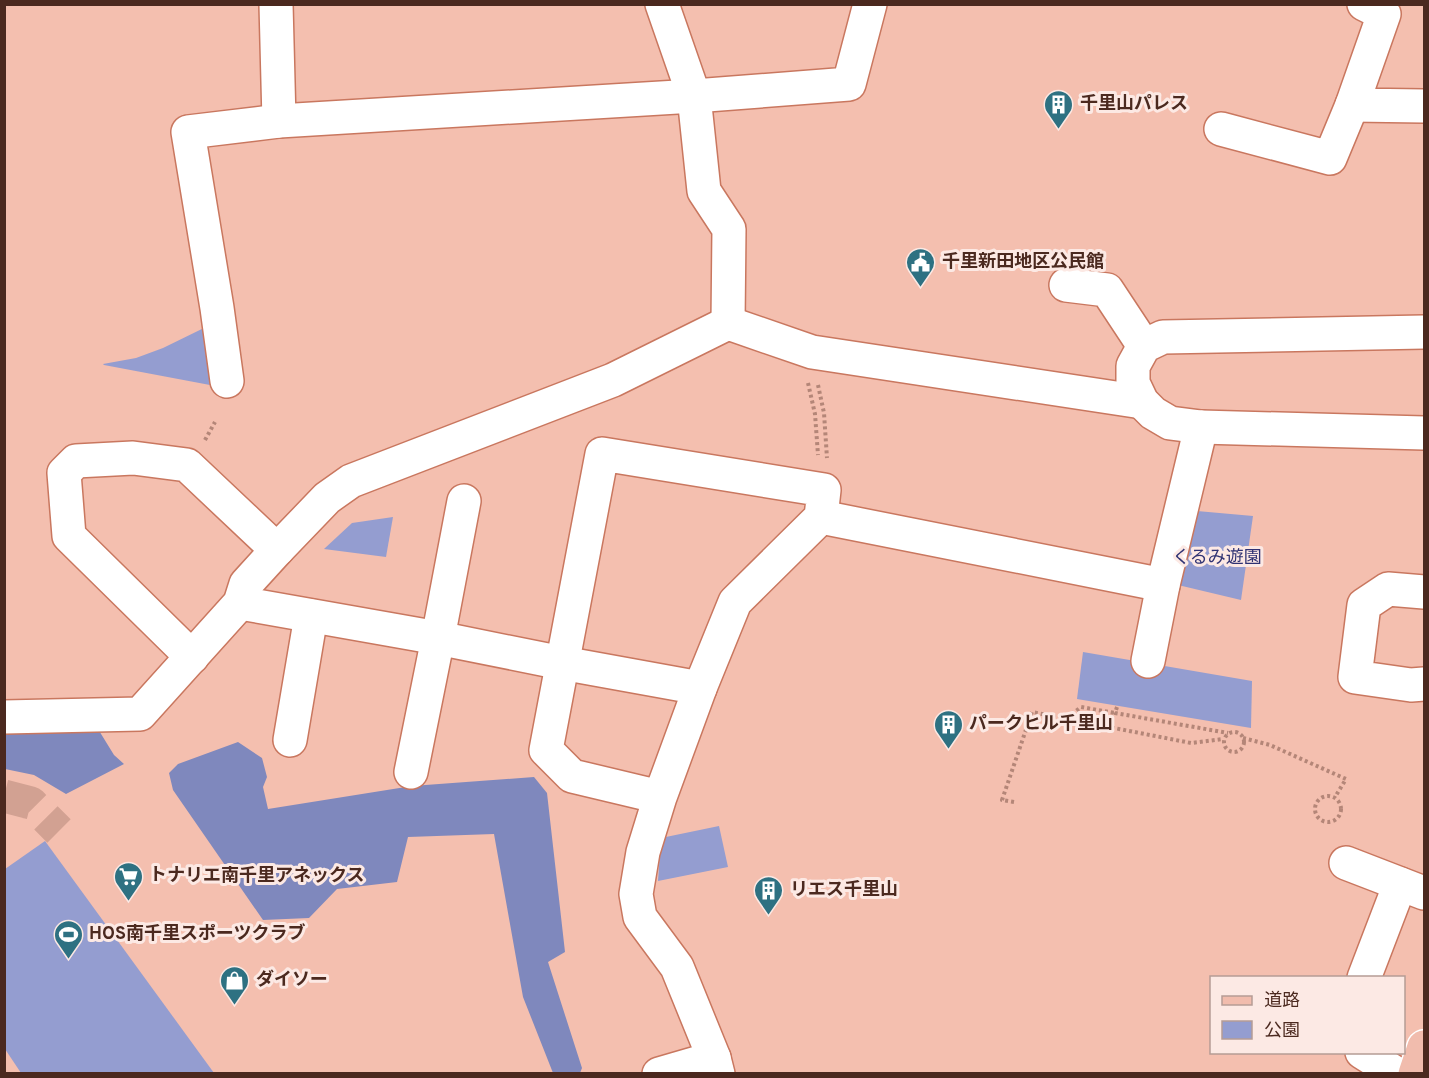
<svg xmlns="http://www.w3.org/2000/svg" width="1429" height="1078" font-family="Overpass,'Noto Sans JP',sans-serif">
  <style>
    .green { fill: #949dd0 }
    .forest { fill: #7f88bd }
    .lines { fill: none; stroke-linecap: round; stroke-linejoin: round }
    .minor-tunnel { stroke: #d2a192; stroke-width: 33; stroke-dasharray: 33 16; stroke-linecap: butt }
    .minor-casing { stroke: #c9775f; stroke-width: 36 }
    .major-casing { stroke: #fff; stroke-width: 36 }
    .path { stroke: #b48678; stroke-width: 4; stroke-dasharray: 3 3; stroke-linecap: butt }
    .minor { stroke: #fff; stroke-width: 33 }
    .major { stroke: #f1bcad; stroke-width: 33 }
    .labels { text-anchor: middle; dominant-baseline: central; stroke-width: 6; stroke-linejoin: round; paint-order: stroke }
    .poi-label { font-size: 18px; font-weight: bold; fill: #4b291f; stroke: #fce9e4; text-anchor: start }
    .park-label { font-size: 18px; fill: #2f3273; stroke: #fce9e4 }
  </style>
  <rect width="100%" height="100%" fill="#f4bfaf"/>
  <g class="green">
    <path d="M 208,326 L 213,371 L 210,385 L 104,365 L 103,364 L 136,358 L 163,348 Z"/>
    <path d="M 1197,511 L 1253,516 L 1241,600 L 1178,585 Z"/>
    <path d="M 393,517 L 386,557 L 324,549 L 352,523 Z"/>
    <path d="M 1083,652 L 1252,681 L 1251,728 L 1077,699 Z"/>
    <path d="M 719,826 L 728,867 L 658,881 L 661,838 Z"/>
    <path d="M 45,841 L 214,1073 L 21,1073 L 5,1049 L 5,869 Z"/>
  </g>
  <g class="forest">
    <path d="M 98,729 L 114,755 L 124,764 L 66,794 L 34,775 L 5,769 L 4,731 Z"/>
    <path d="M 238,742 L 262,758 L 267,777 L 263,787 L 268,809 L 412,786 L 534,777 L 547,793 L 565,952 L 548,962 L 582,1068 L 580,1073 L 553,1073 L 523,997 L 494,834 L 408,837 L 397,882 L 337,889 L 309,918 L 263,920 L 173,790 L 169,773 L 178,764 Z"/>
  </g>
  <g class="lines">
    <path class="minor-tunnel" d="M 4,796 L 31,803 L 59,831"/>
    <defs>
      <g id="minor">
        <path d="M 276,4 L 279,121"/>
        <path d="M 662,4 L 694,96 L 704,191 L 729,229 L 728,323"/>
        <path d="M 1364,4 L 1384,14 L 1352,105 L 1424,106"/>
        <path d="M 1221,129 L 1330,158 L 1352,105"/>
        <path d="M 1066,285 L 1107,290 L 1144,346"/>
        <path d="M 1424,332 L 1163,337 L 1144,346 L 1133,366 L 1133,383 L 1142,402 L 1153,413 L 1170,423 L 1201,427 L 1424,433"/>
        <path d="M 227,381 L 217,308 L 188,132 L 279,121 L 694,96 L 849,84 L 870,4"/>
        <path d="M 821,517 L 1163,585 L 1201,427"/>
        <path d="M 1424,592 L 1388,589 L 1364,605 L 1355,677 L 1411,685 L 1424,684"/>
        <path d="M 240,603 L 438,638 L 562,663 L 700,688"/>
        <path d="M 192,657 L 69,536 L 64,473 L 76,461 L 133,458 L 187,465 L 277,550"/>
        <path d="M 1148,661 L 1163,585"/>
        <path d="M 4,717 L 140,714 L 240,603 L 246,584 L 277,550 L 327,498 L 351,481 L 613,380 L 728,323 L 812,352 L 1142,402"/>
        <path d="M 290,740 L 311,616"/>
        <path d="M 411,772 L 438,638 L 464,501"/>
        <path d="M 660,797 L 572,776 L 546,750 L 602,454 L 824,490 L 821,517 L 735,602 L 700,688 L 660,797 L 643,852 L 636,894 L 640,917 L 677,967 L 714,1058 L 718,1074"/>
        <path d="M 1346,863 L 1424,893"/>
        <path d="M 1364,978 L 1400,884"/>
        <path d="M 1362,1052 L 1397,1074"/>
        <path d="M 659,1074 L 714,1058"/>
      </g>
      <path id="major" d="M 1415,1074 L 1424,1047"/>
    </defs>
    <use href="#minor" class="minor-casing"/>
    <use href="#major" class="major-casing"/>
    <g class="path">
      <path d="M 808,383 L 815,414 L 818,455"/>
      <path d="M 818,385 L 824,413 L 827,458"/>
      <path d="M 205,440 L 215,422"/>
      <path d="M 1117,707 L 1115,713 L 1228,733"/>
      <path d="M 1067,718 L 1081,707 L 1115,713"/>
      <circle cx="1234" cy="742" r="10"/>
      <path d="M 1243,738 L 1270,745 L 1346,779 L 1335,797"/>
      <circle cx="1328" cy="809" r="13"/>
      <path d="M 1014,802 L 1002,800 L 1032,712 L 1191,743 L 1223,739"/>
    </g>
    <use href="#minor" class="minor"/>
    <use href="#major" class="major"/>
  </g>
  <defs>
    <symbol id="building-pin" viewBox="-11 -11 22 30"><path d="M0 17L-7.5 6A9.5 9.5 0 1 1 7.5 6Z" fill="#2e7182" stroke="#fce9e4"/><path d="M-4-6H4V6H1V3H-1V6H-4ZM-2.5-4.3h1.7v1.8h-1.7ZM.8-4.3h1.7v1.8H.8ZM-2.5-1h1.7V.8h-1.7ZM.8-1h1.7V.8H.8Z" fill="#fff"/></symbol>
    <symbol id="civic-pin" viewBox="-11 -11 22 30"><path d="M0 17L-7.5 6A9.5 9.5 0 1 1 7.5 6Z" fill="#2e7182" stroke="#fce9e4"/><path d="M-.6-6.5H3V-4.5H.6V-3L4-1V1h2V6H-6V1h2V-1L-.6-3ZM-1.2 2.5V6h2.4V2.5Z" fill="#fff"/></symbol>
    <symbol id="supermarket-pin" viewBox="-11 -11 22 30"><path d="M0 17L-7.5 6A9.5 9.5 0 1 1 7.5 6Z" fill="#2e7182" stroke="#fce9e4"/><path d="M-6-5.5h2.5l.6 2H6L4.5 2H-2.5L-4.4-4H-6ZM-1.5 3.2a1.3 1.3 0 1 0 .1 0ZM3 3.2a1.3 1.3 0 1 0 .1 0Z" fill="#fff"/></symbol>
    <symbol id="stadium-pin" viewBox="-11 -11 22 30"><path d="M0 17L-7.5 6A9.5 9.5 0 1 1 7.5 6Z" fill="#2e7182" stroke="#fce9e4"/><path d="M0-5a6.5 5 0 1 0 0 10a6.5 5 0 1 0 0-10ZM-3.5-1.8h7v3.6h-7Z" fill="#fff"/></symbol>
    <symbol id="shop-pin" viewBox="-11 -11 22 30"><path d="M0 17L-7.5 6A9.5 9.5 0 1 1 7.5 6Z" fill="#2e7182" stroke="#fce9e4"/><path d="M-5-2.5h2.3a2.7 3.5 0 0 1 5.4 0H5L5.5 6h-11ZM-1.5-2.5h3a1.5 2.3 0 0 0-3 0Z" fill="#fff"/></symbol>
  </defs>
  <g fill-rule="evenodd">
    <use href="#building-pin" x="1042" y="88" width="33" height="45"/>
    <use href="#civic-pin" x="904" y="246" width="33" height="45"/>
    <use href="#building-pin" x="932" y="708" width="33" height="45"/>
    <use href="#supermarket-pin" x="112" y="860" width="33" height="45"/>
    <use href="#building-pin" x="752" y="874" width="33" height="45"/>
    <use href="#stadium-pin" x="52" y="918" width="33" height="45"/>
    <use href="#shop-pin" x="218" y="964" width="33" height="45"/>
  </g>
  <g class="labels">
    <g class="poi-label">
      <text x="1080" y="104">千里山パレス</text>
      <text x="942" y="262">千里新田地区公民館</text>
      <text x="969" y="724">パークヒル千里山</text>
      <text x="149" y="876">トナリエ南千里アネックス</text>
      <text x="790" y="890">リエス千里山</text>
      <text x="89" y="934">HOS南千里スポーツクラブ</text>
      <text x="256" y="980">ダイソー</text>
    </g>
    <g class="park-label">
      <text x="1217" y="558">くるみ遊園</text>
    </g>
  </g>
  <rect width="1429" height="1078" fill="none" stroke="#4b291f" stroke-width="12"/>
  <rect x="1210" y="976" width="195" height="78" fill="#fce9e4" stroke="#b59c95" stroke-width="1.5"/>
  <rect x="1222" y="996" width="30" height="9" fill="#f1bcad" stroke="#b59c95" stroke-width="1.5"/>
  <text x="1264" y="1006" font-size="18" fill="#4b291f">道路</text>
  <rect x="1222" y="1021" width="30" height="18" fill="#949dd0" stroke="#b59c95" stroke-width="1.5"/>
  <text x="1264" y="1036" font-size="18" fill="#4b291f">公園</text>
</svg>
